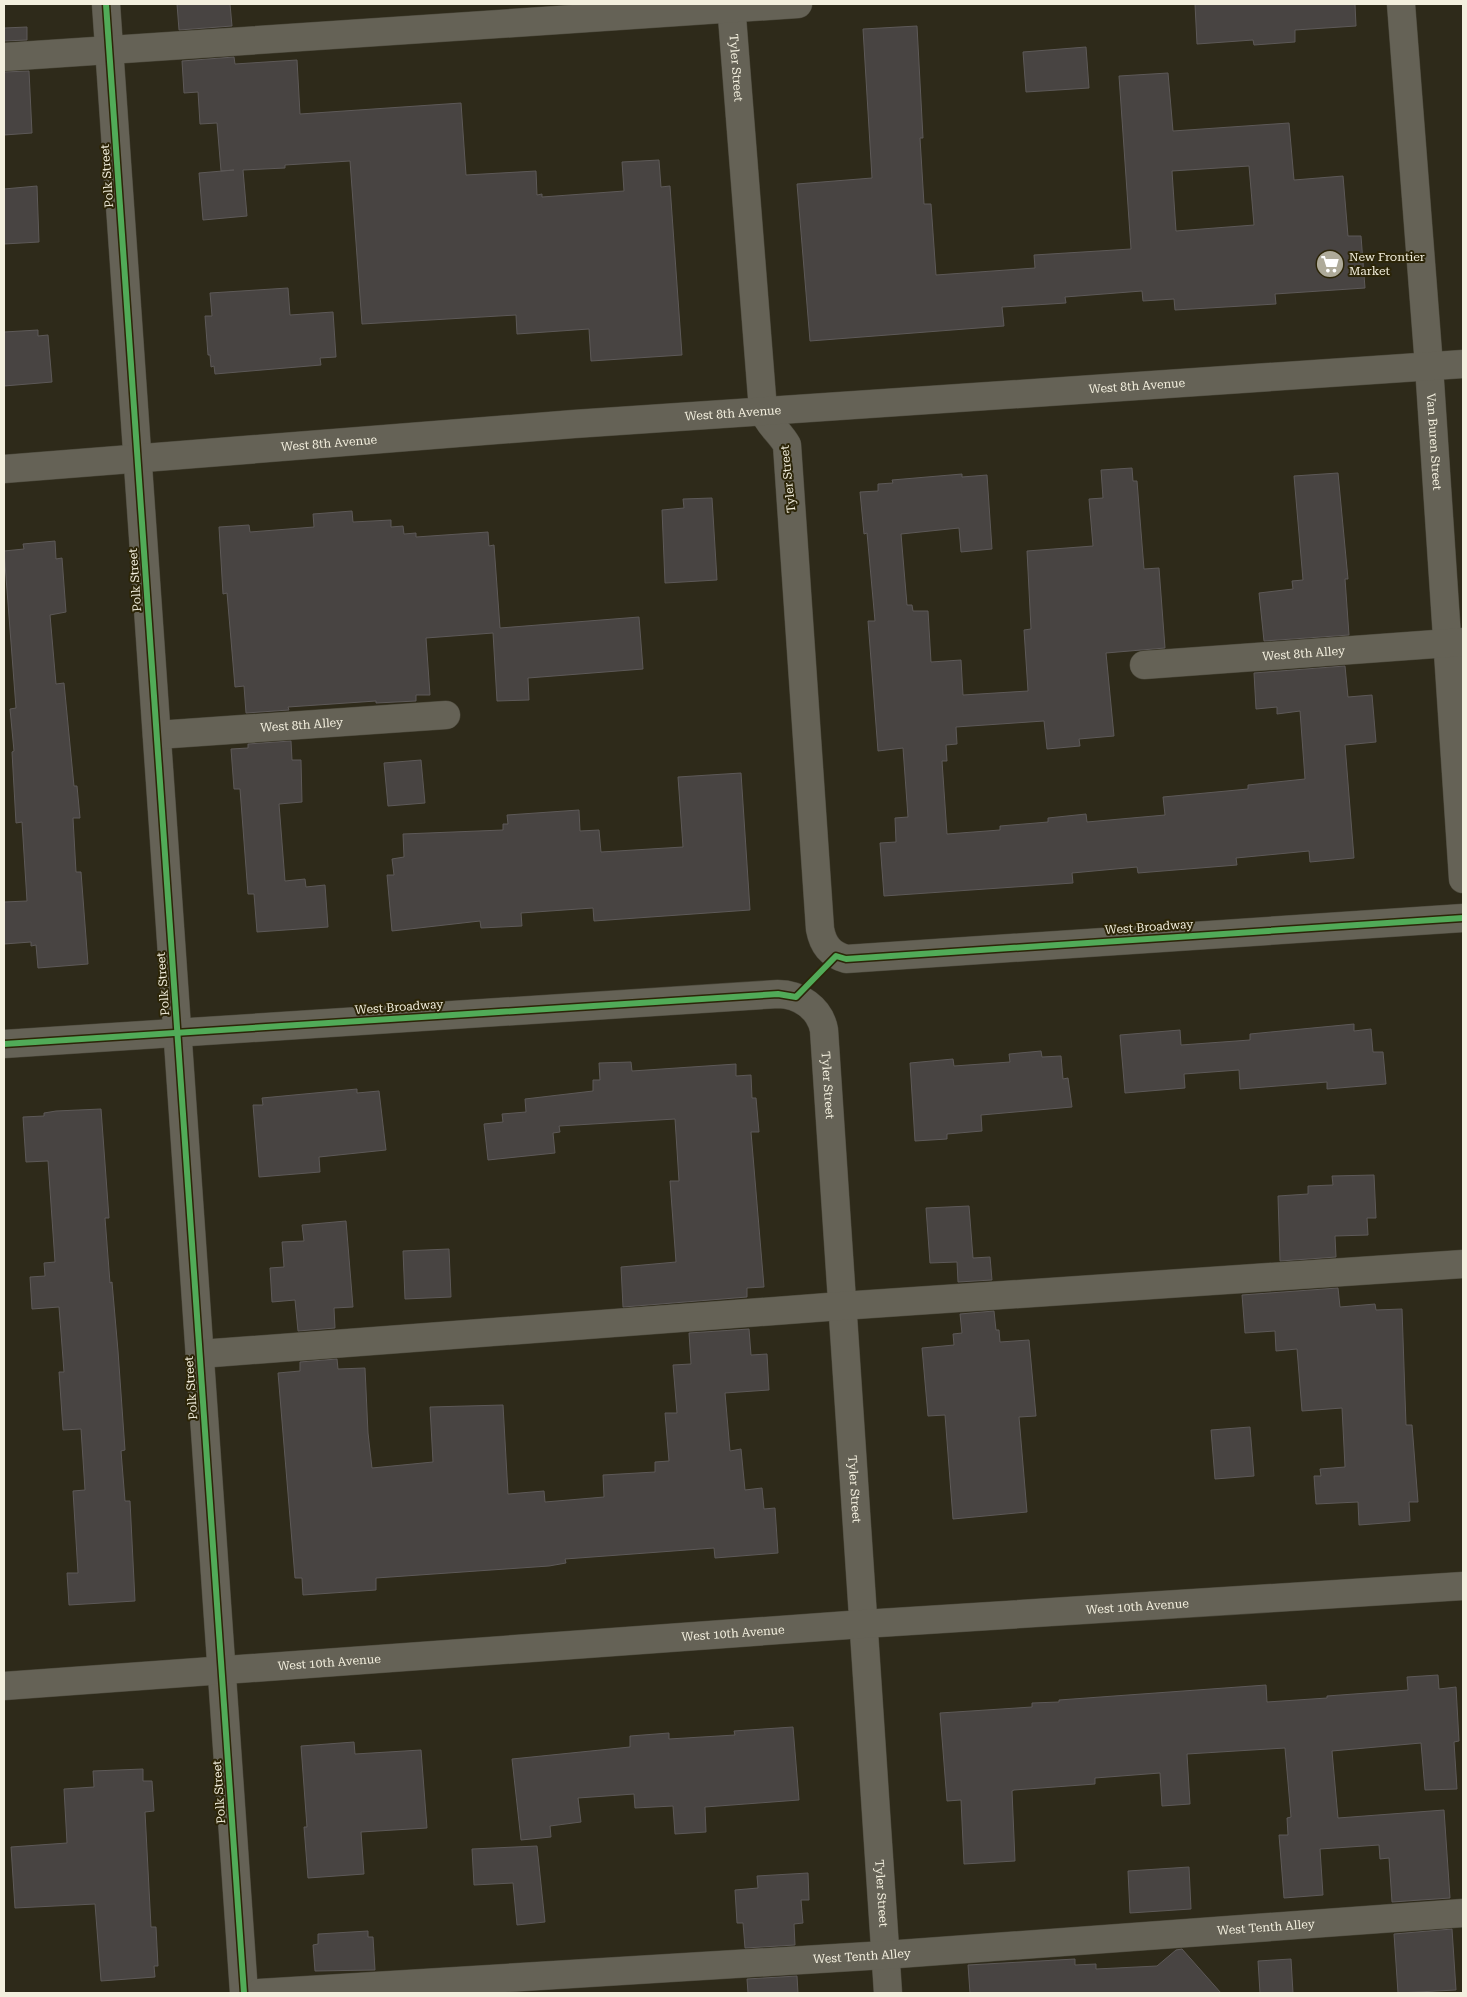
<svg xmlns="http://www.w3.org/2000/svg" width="1467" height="1997" font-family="'Roboto Serif',serif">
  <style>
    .building { fill: #484442; stroke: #5d5958; fill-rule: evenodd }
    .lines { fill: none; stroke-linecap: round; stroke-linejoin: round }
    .minor-casing { stroke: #4a473a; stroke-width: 29 }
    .minor { stroke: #656256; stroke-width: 28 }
    .cycleway-casing { stroke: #2c2508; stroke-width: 9 }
    .cycleway { stroke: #51ab58; stroke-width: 6 }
    .labels { text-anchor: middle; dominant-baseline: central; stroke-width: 4; stroke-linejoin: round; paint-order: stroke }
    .street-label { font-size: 12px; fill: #f3efde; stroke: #2c2508 }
    .poi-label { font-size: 12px; fill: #f3efde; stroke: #2c2508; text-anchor: start }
  </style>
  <rect width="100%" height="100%" fill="#2e2a1a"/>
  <g class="building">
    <path d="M 177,4 L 230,4 L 232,26 L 179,30 Z"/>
    <path d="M 1195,4 L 1355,4 L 1356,26 L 1295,30 L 1295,42 L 1254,45 L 1253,40 L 1197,44 Z"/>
    <path d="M 917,26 L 923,138 L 920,138 L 924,204 L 931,204 L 936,275 L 1035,268 L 1034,255 L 1131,249 L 1119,76 L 1168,73 L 1173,131 L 1289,123 L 1294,180 L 1343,176 L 1348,236 L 1361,236 L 1365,288 L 1275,294 L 1276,304 L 1175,310 L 1174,299 L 1143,301 L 1142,291 L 1065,297 L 1066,303 L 1002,307 L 1004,326 L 810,341 L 797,184 L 872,178 L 863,29 ZM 1249,166 L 1254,225 L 1176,231 L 1172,171 Z"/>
    <path d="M 27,27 L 27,40 L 4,41 L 4,28 Z"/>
    <path d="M 1086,47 L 1089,88 L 1026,92 L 1023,52 Z"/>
    <path d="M 234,57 L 235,64 L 297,60 L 300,114 L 461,103 L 466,175 L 536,171 L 537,195 L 542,194 L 542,197 L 624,191 L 622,162 L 659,160 L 661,187 L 670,186 L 682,355 L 591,361 L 589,329 L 517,334 L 516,315 L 362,324 L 350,161 L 285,165 L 285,168 L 243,170 L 247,216 L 203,220 L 199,173 L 234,170 L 221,171 L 217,123 L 200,124 L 198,92 L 184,93 L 182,61 Z"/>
    <path d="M 29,71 L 32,133 L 4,135 L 4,72 Z"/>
    <path d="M 37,186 L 39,242 L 4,244 L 4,189 Z"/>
    <path d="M 288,288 L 290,315 L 333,312 L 336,357 L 320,358 L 321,365 L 215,374 L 214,366 L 211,367 L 210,355 L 208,355 L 205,316 L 212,316 L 210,293 Z"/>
    <path d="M 38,330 L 38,336 L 48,335 L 52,382 L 4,386 L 4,332 Z"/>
    <path d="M 1132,468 L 1133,481 L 1137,481 L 1144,569 L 1159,568 L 1165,648 L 1106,653 L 1114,736 L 1079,739 L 1080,746 L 1047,749 L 1044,721 L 956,727 L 957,744 L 946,745 L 947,761 L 942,761 L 947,834 L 1000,830 L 1000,826 L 1048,822 L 1048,818 L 1086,814 L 1087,822 L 1165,815 L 1163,797 L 1248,789 L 1248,785 L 1305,779 L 1300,711 L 1277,714 L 1277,707 L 1256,709 L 1254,673 L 1345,666 L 1348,697 L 1372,695 L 1376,742 L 1345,745 L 1354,858 L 1310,862 L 1309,851 L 1236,858 L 1237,865 L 1138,873 L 1137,867 L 1072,873 L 1073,883 L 884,896 L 880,843 L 896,842 L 895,818 L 908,817 L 903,748 L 878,751 L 868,621 L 875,621 L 867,533 L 864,534 L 860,492 L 878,491 L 878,484 L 893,483 L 892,480 L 962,474 L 962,477 L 987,475 L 992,549 L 961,552 L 959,528 L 901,534 L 907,605 L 912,605 L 913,611 L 928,611 L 931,662 L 961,660 L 963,695 L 1028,691 L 1024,630 L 1031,629 L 1027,551 L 1093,546 L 1089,499 L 1103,498 L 1101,470 Z"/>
    <path d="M 1338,473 L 1348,579 L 1345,579 L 1349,635 L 1264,641 L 1259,593 L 1293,589 L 1292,581 L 1303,580 L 1294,476 Z"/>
    <path d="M 712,498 L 717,580 L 665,583 L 662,510 L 684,508 L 683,499 Z"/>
    <path d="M 352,511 L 353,522 L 391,520 L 391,527 L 403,526 L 404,534 L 416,533 L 416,537 L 488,532 L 489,546 L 494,545 L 500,628 L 639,617 L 643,669 L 528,678 L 529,700 L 497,701 L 493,633 L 426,638 L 430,695 L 416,695 L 416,701 L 376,703 L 376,701 L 288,707 L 289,710 L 246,713 L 244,686 L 235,687 L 227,593 L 223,594 L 219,527 L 249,525 L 250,532 L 314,527 L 313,514 Z"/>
    <path d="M 55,541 L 56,559 L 62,558 L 66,612 L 50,615 L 56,684 L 64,683 L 74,786 L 77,786 L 80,818 L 73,818 L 76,872 L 81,872 L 88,964 L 38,968 L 36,945 L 31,946 L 31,942 L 4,944 L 4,902 L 27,901 L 22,822 L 16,823 L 12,752 L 14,751 L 10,709 L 16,708 L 4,551 L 24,549 L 23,544 Z"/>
    <path d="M 291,741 L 292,760 L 301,760 L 302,802 L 279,804 L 285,881 L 305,879 L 306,887 L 325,885 L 328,927 L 257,932 L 254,894 L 248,894 L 240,789 L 234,789 L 231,749 L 248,748 L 248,744 Z"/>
    <path d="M 421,760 L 425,803 L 388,806 L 384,763 Z"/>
    <path d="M 741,773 L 750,910 L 594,921 L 593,908 L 521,913 L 522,926 L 481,928 L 480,921 L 392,931 L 387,875 L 394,875 L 392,859 L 404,857 L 403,834 L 503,830 L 503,824 L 508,824 L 507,815 L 579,810 L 580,831 L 599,830 L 601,852 L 683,847 L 678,777 Z"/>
    <path d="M 1354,1024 L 1354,1031 L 1371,1029 L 1373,1052 L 1383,1052 L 1386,1084 L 1327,1089 L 1327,1082 L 1240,1089 L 1239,1070 L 1184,1074 L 1185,1088 L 1125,1093 L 1120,1035 L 1180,1030 L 1181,1045 L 1250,1040 L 1250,1034 Z"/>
    <path d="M 1041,1051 L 1042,1057 L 1061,1056 L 1063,1079 L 1068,1078 L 1072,1107 L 981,1115 L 982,1131 L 947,1134 L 947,1139 L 915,1141 L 910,1063 L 953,1059 L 954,1066 L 1010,1062 L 1009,1054 Z"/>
    <path d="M 631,1062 L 632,1071 L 736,1064 L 736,1076 L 751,1075 L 752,1098 L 756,1098 L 759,1132 L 751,1132 L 764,1287 L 747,1288 L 747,1297 L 623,1307 L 621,1267 L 676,1262 L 670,1181 L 679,1181 L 675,1119 L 559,1126 L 560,1132 L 553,1133 L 555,1153 L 488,1160 L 484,1124 L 503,1122 L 502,1114 L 526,1112 L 525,1099 L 593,1091 L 593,1080 L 600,1080 L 599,1063 Z"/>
    <path d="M 357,1089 L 357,1093 L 379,1091 L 386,1150 L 319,1157 L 320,1172 L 259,1177 L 253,1105 L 263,1105 L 262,1098 Z"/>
    <path d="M 101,1109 L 109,1218 L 105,1218 L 110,1283 L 112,1282 L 118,1351 L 125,1450 L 121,1451 L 125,1501 L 130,1501 L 135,1601 L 69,1605 L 67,1573 L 78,1573 L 73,1491 L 85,1490 L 81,1429 L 63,1430 L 59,1372 L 64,1372 L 59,1307 L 32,1309 L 30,1277 L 45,1276 L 44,1263 L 55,1262 L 48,1161 L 26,1162 L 23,1117 L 44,1116 L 44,1113 L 56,1111 Z"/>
    <path d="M 1374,1175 L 1376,1218 L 1367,1218 L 1368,1235 L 1335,1236 L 1336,1257 L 1280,1261 L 1278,1196 L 1308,1194 L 1308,1186 L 1333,1185 L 1332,1176 Z"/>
    <path d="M 969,1206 L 973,1258 L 990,1257 L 992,1280 L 958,1282 L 957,1262 L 930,1263 L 926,1208 Z"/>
    <path d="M 346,1221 L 353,1307 L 334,1308 L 335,1328 L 298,1331 L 295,1300 L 272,1302 L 270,1268 L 284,1267 L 282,1242 L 304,1241 L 302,1225 Z"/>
    <path d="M 449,1249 L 451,1297 L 405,1299 L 403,1251 Z"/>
    <path d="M 1338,1288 L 1340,1307 L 1375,1304 L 1376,1310 L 1402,1309 L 1406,1425 L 1412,1425 L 1418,1502 L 1409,1502 L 1410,1521 L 1359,1525 L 1358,1502 L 1316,1504 L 1314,1476 L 1321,1476 L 1320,1469 L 1345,1467 L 1342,1408 L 1302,1411 L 1297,1349 L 1276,1351 L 1275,1331 L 1245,1333 L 1242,1295 Z"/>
    <path d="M 994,1311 L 996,1330 L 999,1330 L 1000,1342 L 1029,1340 L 1036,1416 L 1019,1417 L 1027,1512 L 953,1519 L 945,1415 L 928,1416 L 922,1348 L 954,1345 L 953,1334 L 962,1333 L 960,1314 Z"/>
    <path d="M 749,1329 L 751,1355 L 767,1354 L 769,1390 L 725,1393 L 730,1451 L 741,1449 L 745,1490 L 762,1488 L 764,1509 L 775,1508 L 778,1553 L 715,1558 L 714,1548 L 565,1559 L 566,1563 L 549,1566 L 376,1578 L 376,1590 L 303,1595 L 302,1578 L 295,1578 L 278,1373 L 300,1371 L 300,1362 L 337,1359 L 338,1369 L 365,1368 L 368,1433 L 372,1468 L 433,1462 L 430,1407 L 503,1405 L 508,1494 L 544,1491 L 545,1502 L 604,1497 L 603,1475 L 655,1472 L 655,1462 L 669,1461 L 665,1413 L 677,1413 L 673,1365 L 691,1364 L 689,1333 Z"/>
    <path d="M 1250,1427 L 1254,1476 L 1215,1479 L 1211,1430 Z"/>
    <path d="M 1438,1675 L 1439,1689 L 1456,1687 L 1459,1741 L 1454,1742 L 1457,1789 L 1425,1790 L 1421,1743 L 1332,1751 L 1338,1818 L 1444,1810 L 1450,1898 L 1392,1902 L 1389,1858 L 1380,1859 L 1379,1845 L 1320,1849 L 1323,1895 L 1284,1898 L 1279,1835 L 1288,1835 L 1287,1818 L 1291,1817 L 1285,1748 L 1187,1754 L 1190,1804 L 1162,1806 L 1160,1773 L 1095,1778 L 1095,1784 L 1014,1790 L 1012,1791 L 1015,1861 L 964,1864 L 961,1800 L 947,1801 L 940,1713 L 1032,1707 L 1032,1703 L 1059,1702 L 1059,1700 L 1266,1685 L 1267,1702 L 1327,1698 L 1327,1696 L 1408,1690 L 1407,1677 Z"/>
    <path d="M 793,1727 L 799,1800 L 705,1807 L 706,1832 L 675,1834 L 673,1806 L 635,1808 L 634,1794 L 578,1798 L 581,1822 L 550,1826 L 551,1837 L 521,1840 L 512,1759 L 630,1747 L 630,1736 L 669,1733 L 669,1739 L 735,1735 L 734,1731 Z"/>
    <path d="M 354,1742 L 355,1754 L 421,1750 L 427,1828 L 361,1832 L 364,1874 L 308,1878 L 304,1827 L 307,1827 L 301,1746 Z"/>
    <path d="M 143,1769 L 143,1781 L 152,1781 L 154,1811 L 145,1812 L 151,1927 L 156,1927 L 158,1966 L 154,1966 L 155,1977 L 101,1981 L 95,1904 L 15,1908 L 11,1847 L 67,1843 L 64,1789 L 94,1787 L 93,1771 Z"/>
    <path d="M 537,1846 L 545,1922 L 517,1925 L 513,1883 L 474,1885 L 472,1849 Z"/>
    <path d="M 1189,1867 L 1191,1909 L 1130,1913 L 1128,1871 Z"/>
    <path d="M 808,1873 L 809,1900 L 801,1900 L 803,1923 L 794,1924 L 795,1945 L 745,1948 L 743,1923 L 737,1923 L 735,1890 L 758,1888 L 757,1876 Z"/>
    <path d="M 1452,1929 L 1456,1990 L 1398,1993 L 1394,1934 Z"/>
    <path d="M 368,1931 L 368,1937 L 373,1937 L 375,1970 L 315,1971 L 313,1945 L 318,1944 L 318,1934 Z"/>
    <path d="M 1182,1949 L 1221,1993 L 970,1993 L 968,1965 L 1075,1959 L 1075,1965 L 1096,1964 L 1096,1969 L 1157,1966 L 1176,1950 Z"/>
    <path d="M 1291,1959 L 1293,1993 L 1260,1993 L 1258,1961 Z"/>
    <path d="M 797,1976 L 798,1993 L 748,1993 L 747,1979 Z"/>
  </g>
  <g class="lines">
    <defs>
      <g id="minor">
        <path d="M 106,4 L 244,1993"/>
        <path id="s1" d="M 731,4 L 763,410 C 768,425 780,432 787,445 L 820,929 C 823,945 830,954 846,959 L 1463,918"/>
        <path id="s2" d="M 1401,4 L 1429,366 L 1463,879"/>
        <path d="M 4,57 L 798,4"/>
        <path id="s3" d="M 4,469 L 574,424 L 1463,364"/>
        <path id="s4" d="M 1144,665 L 1463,642"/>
        <path id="s5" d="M 157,735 L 446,715"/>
        <path id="s6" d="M 4,1044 L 778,994 C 799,994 820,1008 824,1030 L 888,1993"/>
        <path d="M 200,1354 L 841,1306 L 1463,1264"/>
        <path id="s7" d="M 4,1686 L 863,1624 L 1463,1586"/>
        <path id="s8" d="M 259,1993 L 885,1955 L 1463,1913"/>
      </g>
    </defs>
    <use href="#minor" class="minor-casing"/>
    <use href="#minor" class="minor"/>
    <defs>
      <g id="cycleway">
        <path d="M 106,4 L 244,1993"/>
        <path d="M 4,1044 L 778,994 L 796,997 L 836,956 L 846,959 L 1463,918"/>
      </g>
    </defs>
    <use href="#cycleway" class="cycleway-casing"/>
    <use href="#cycleway" class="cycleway"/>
  </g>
  <defs>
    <symbol id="supermarket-disc" viewBox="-11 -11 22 22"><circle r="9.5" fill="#aeaa99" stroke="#2c2508"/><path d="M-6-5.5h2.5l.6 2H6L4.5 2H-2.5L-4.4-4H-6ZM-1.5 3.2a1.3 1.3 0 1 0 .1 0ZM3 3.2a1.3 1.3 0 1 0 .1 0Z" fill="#fff"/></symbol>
  </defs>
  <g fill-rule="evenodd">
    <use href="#supermarket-disc" x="1314" y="248" width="32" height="32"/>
  </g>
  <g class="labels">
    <g class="street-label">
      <text stroke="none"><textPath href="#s1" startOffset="64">Tyler Street</textPath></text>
      <text transform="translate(107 176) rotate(-94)">Polk Street</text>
      <text stroke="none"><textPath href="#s3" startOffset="1136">West 8th Avenue</textPath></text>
      <text stroke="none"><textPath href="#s3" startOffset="731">West 8th Avenue</textPath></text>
      <text stroke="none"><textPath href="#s2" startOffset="439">Van Buren Street</textPath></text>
      <text stroke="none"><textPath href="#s3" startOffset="326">West 8th Avenue</textPath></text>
      <text transform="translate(788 479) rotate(-96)">Tyler Street</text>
      <text transform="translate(135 580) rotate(-94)">Polk Street</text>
      <text stroke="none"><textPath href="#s4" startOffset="160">West 8th Alley</textPath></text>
      <text stroke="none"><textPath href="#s5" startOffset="145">West 8th Alley</textPath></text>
      <text transform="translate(1149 927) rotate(-4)">West Broadway</text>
      <text transform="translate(163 984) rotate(-94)">Polk Street</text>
      <text transform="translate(399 1007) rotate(-4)">West Broadway</text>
      <text stroke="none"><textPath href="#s6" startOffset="894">Tyler Street</textPath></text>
      <text transform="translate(191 1388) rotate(-94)">Polk Street</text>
      <text stroke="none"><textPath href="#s6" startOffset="1299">Tyler Street</textPath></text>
      <text stroke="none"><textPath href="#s7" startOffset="1136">West 10th Avenue</textPath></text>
      <text stroke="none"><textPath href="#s7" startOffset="731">West 10th Avenue</textPath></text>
      <text stroke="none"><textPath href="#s7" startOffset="326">West 10th Avenue</textPath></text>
      <text transform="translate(219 1792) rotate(-94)">Polk Street</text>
      <text stroke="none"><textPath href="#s6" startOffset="1704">Tyler Street</textPath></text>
      <text stroke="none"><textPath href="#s8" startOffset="1009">West Tenth Alley</textPath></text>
      <text stroke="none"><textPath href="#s8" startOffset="604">West Tenth Alley</textPath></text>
    </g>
    <g class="poi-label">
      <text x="1349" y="257">New Frontier<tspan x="1349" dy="14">Market</tspan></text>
    </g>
  </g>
  <rect width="1467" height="1997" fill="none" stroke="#f3efde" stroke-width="10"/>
</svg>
